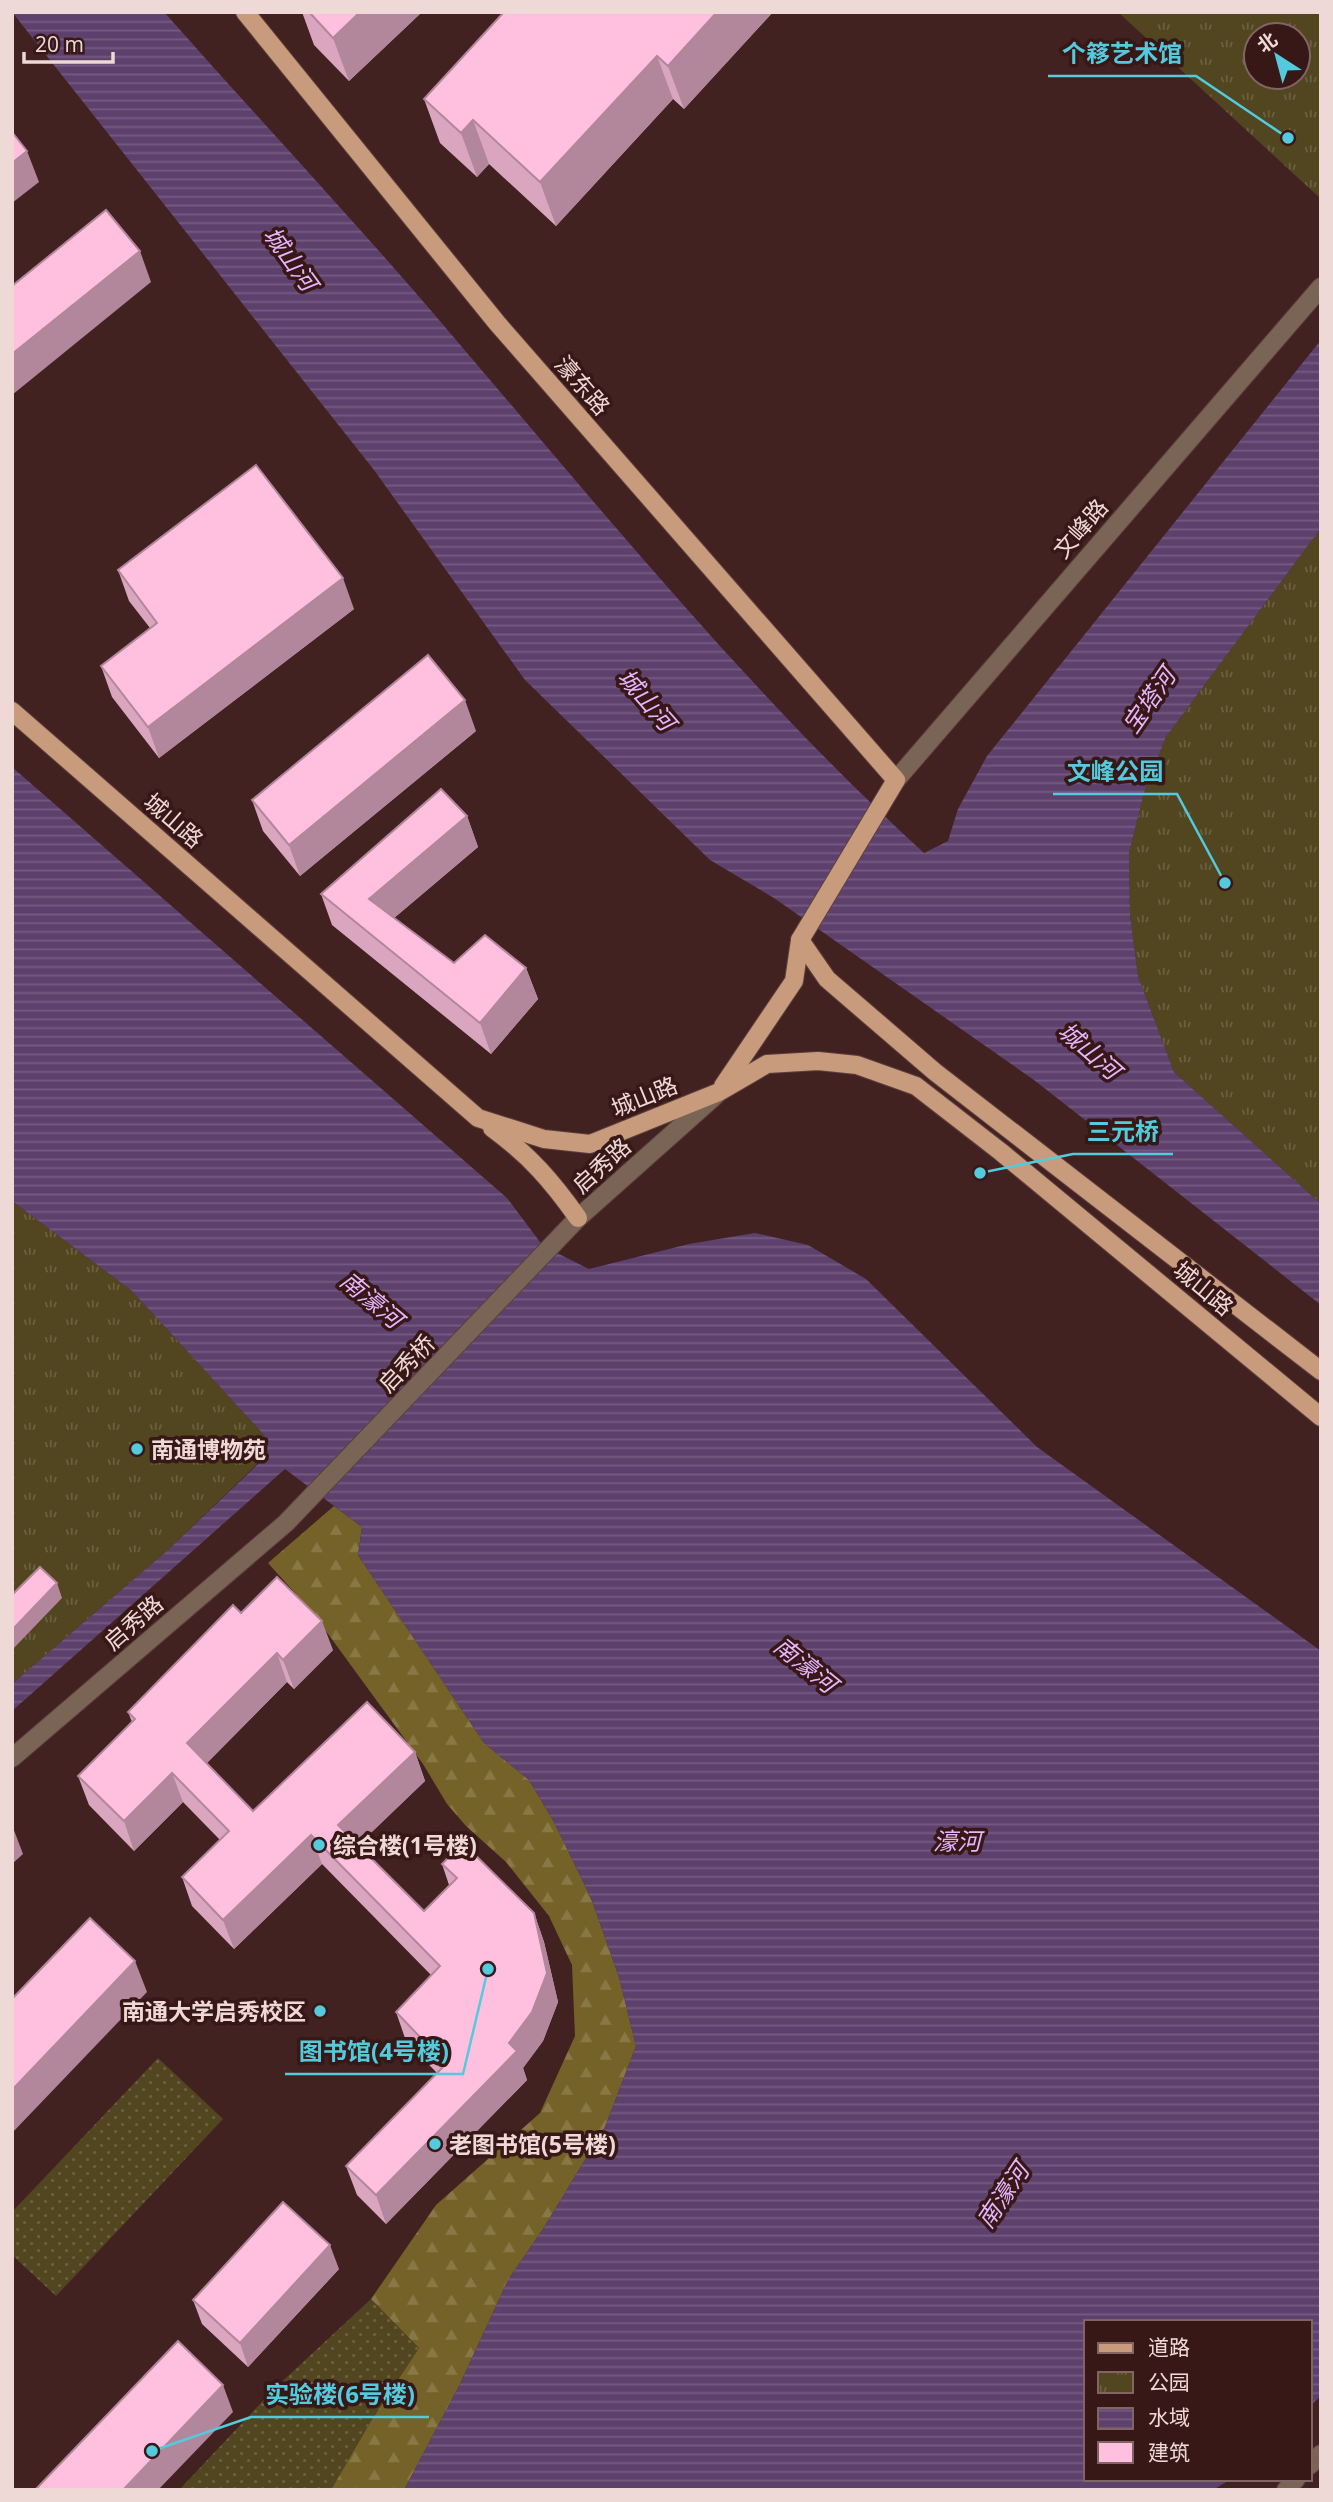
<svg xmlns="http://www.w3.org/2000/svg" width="1333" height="2502" font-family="'Open Sans','Noto Sans SC',sans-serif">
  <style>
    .grass { fill: url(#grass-dots) }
    .forest { fill: url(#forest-firs) }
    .park { fill: url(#park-tufts); fill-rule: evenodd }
    .water { fill: url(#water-rules) }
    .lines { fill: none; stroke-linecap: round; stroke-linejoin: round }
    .minor-casing { stroke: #5e3f3e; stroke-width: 20 }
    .major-casing { stroke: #5e3f3e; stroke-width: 20 }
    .minor { stroke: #7a6455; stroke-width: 18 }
    .major { stroke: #c79b7b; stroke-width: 18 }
    .wall { fill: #daa5bf }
    .shaded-wall { fill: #b2869b }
    .building { fill: #fec0de; stroke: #b2869b; stroke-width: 2 }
    .poi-dot { fill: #54cadd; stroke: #371817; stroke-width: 2.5 }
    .labels { text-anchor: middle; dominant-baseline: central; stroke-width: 7; stroke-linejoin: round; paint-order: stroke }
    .street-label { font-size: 23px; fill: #efd9d7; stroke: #371817 }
    .poi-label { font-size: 23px; font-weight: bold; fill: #efd9d7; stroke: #371817; text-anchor: start }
    .water-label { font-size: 24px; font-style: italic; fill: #e5b5fd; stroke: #371817 }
    .leader { fill: none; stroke: #54cadd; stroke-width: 2.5 }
    .callout-dot { fill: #54cadd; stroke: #371817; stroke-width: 2.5 }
    .callout-label { font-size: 24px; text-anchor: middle; font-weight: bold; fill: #54cadd; stroke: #371817; stroke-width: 7; stroke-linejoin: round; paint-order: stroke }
  </style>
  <defs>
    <pattern id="grass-dots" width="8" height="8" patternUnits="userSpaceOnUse" patternTransform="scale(1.75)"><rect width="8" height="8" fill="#524621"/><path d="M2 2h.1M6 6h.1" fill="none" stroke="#6b6040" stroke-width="1.8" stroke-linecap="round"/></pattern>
    <pattern id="forest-firs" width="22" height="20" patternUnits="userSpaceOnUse" patternTransform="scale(1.75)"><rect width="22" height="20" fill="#746228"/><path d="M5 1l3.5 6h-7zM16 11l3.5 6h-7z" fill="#887846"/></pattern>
    <pattern id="park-tufts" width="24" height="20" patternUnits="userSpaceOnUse" patternTransform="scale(1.75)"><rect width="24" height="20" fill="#524621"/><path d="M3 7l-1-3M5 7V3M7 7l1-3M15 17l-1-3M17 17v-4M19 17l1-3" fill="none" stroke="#6b6040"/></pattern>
    <pattern id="water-rules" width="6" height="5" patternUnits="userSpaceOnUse" patternTransform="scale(1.75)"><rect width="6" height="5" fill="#5e406d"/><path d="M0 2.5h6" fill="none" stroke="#755b81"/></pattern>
  </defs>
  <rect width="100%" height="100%" fill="#422221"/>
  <g class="grass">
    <path d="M 158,2058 L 223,2119 L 56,2296 L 12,2255 L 12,2212 Z"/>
    <path d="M 371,2299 L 419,2348 L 371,2421 L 331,2490 L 179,2490 L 274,2389 Z"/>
  </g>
  <path class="forest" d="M 334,1506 L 362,1527 L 358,1555 L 484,1743 L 529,1780 L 554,1822 L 591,1898 L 619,1977 L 636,2046 L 605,2127 L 543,2229 L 508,2280 L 460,2384 L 404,2490 L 331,2490 L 371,2421 L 419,2348 L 371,2299 L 436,2205 L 540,2113 L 575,2036 L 572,1965 L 549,1916 L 506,1862 L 466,1826 L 447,1804 L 423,1764 L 312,1612 L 268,1563 Z"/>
  <g class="park">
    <path d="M 1118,12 L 1321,12 L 1321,199 ZM 1256,35 L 1298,35 L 1298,77 L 1256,77 Z"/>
    <path d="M 1321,528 L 1321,1204 L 1174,1072 L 1138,976 L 1130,914 L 1129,853 L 1144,793 L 1166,737 Z"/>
    <path d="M 12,1201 L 132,1291 L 264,1435 L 258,1463 L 169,1549 L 12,1684 Z"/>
  </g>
  <g class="water">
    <path d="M 12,12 L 164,12 C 257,117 354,220 445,327 C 599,507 749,693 924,853 L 948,841 L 958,809 L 987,756 L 1321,340 L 1321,528 L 1166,737 L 1144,793 L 1129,853 L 1130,914 L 1138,976 L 1174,1072 L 1321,1204 L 1321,1305 L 1034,1080 L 774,898 L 710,860 L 525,680 L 374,470 Z"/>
    <path d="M 12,767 L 507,1198 L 543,1246 L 589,1269 L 689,1244 L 755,1233 L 808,1245 L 866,1279 L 1037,1447 L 1321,1651 L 1321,2396 L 1310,2406 L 1310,2322 L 1086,2322 L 1086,2479 L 1231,2479 L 1213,2490 L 404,2490 L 460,2384 L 508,2280 L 543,2229 L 605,2127 L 636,2046 L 619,1977 L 591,1898 L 554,1822 L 529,1780 L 484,1743 L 358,1555 L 362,1527 L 285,1469 L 12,1711 L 12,1684 L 169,1549 L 258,1464 L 264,1435 L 132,1291 L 12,1201 Z"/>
  </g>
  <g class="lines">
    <defs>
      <g id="minor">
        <path d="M 896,780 L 1321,287"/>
        <path d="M 12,1758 L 286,1523 L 578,1218 L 716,1095"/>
        <path d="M 1310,2465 L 1321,2454"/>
        <path d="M 1286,2490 L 1296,2479"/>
      </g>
      <g id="major">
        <path d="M 245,12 L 497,323 L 896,780 L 800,940 L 794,981 L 723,1086"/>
        <path d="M 12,711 L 478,1118 L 544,1139 L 590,1144 L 719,1092 L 767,1064 L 818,1061 L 857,1065 L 916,1086 L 1001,1152 L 1321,1417"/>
        <path d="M 800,940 L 827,979 L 935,1072 L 1321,1371"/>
        <path d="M 492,1128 C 530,1156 551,1180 578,1218"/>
      </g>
    </defs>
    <use href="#minor" class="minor-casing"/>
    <use href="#major" class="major-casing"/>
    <use href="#minor" class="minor"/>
    <use href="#major" class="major"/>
  </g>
  <g class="wall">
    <path d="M 302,12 L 422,12 L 349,81 L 314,45 Z"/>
    <path d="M 773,12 L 684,109 L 673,99 L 556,226 L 489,164 L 477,177 L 440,143 L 424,99 Z"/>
    <path d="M 118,570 L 354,609 L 159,758 L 112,697 L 101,666 L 150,628 L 129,601 Z"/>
    <path d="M 476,731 L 300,876 L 263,831 L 252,800 Z"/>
    <path d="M 467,816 L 478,847 L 394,918 L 454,963 L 526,968 L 538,999 L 491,1054 L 332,925 L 321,894 Z"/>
    <path d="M 241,1613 L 333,1650 L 294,1689 L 287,1682 L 206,1764 L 253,1811 L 415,1752 L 425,1781 L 358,1845 L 424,1911 L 449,1885 L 442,1864 L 534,1913 L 544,1942 L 558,2002 L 543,2041 L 523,2068 L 527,2080 L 386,2224 L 357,2195 L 346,2166 L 437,2073 L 406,2041 L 396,2012 L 431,1975 L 322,1864 L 234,1949 L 192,1906 L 182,1877 L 220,1840 L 183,1802 L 134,1851 L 89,1805 L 78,1776 L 132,1722 L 128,1712 Z"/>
    <path d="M 339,2269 L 248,2367 L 202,2324 L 193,2300 Z"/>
  </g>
  <g class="shaded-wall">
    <path d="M 360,12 L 422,12 L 349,81 L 333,38 Z"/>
    <path d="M 717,12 L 773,12 L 684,109 L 668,66 Z"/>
    <path d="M 657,56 L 673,99 L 556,226 L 540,182 Z"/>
    <path d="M 473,120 L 489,164 L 477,177 L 461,133 Z"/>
    <path d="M 27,151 L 39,182 L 12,203 L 12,163 Z"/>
    <path d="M 140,251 L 151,282 L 12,395 L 12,354 Z"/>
    <path d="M 343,578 L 354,609 L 159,758 L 148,727 Z"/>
    <path d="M 465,700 L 476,731 L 300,876 L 289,845 Z"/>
    <path d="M 467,816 L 478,847 L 380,930 L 369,899 Z"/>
    <path d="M 526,968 L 538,999 L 491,1054 L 480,1023 Z"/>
    <path d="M 57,1583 L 62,1598 L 12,1650 L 12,1630 Z"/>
    <path d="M 322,1621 L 333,1650 L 294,1689 L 283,1660 Z"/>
    <path d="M 277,1653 L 287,1682 L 197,1773 L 187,1743 Z"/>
    <path d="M 415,1752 L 425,1781 L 349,1854 L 338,1825 Z"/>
    <path d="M 172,1773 L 183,1802 L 134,1851 L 124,1821 Z"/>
    <path d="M 12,1825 L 23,1854 L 12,1864 Z"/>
    <path d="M 311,1835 L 322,1864 L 234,1949 L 223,1920 Z"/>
    <path d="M 534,1913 L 544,1942 L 558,2002 L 543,2041 L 523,2068 L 527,2080 L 386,2224 L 376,2195 L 509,2043 Z"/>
    <path d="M 135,1961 L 147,1992 L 12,2133 L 12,2090 Z"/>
    <path d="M 330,2245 L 339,2269 L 248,2367 L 240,2343 Z"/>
    <path d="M 223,2385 L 233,2412 L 158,2490 L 123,2490 Z"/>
  </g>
  <g class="building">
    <path d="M 309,12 L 360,12 L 333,38 Z"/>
    <path d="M 504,12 L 717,12 L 668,66 L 657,56 L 540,182 L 473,120 L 461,133 L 424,99 Z"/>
    <path d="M 12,132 L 27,151 L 12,163 Z"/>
    <path d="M 106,210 L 140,251 L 12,354 L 12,286 Z"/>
    <path d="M 256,465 L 343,578 L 148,727 L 101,666 L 157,623 L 118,570 Z"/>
    <path d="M 428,655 L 465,700 L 289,845 L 252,800 Z"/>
    <path d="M 441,789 L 467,816 L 369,899 L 454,963 L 485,935 L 526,968 L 480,1023 L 321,894 Z"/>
    <path d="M 40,1567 L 57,1583 L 12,1630 L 12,1595 Z"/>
    <path d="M 277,1577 L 322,1621 L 283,1660 L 277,1653 L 187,1743 L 253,1811 L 367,1702 L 415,1752 L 338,1825 L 424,1911 L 457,1878 L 442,1864 L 463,1843 L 534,1913 L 547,1973 L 532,2012 L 509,2043 L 517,2051 L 376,2195 L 346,2166 L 446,2064 L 396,2012 L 440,1966 L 311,1835 L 223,1920 L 182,1877 L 229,1831 L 172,1773 L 124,1821 L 78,1776 L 135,1719 L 128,1712 L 233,1605 L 241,1613 Z"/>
    <path d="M 90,1918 L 135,1961 L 12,2090 L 12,1999 Z"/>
    <path d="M 283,2202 L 330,2245 L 240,2343 L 193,2300 Z"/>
    <path d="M 178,2341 L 223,2385 L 123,2490 L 35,2490 Z"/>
  </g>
  <g class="poi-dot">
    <circle cx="137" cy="1449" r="7"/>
    <circle cx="319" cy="1845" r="7"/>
    <circle cx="320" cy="2011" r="7"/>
    <circle cx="435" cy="2144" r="7"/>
  </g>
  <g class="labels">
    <g class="street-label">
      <text transform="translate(583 385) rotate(49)">濠东路</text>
      <text transform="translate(1080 528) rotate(-49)">文峰路</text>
      <text transform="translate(174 820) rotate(41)">城山路</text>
      <text transform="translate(644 1096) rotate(-22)">城山路</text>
      <text transform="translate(601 1165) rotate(-42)">启秀路</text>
      <text transform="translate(1204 1288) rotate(40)">城山路</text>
      <text transform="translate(406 1363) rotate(-46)">启秀桥</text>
      <text transform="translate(133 1622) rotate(-41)">启秀路</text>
    </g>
    <g class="poi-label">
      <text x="151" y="1449">南通博物苑</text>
      <text x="333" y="1845">综合楼(1号楼)</text>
      <text x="306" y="2011" text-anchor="end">南通大学启秀校区</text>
      <text x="449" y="2144">老图书馆(5号楼)</text>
    </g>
    <g class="water-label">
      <text transform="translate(291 258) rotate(54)">城山河</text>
      <text transform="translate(647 699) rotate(49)">城山河</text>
      <text transform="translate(1148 700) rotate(-55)">宝塔河</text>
      <text transform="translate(1090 1050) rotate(41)">城山河</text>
      <text transform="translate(372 1299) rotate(40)">南濠河</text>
      <text transform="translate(806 1664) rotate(39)">南濠河</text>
      <text x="957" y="1840">濠河</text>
      <text transform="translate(1002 2195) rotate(-56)">南濠河</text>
    </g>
  </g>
  <path class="leader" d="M1288 138L1196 76H1048M1225 883L1177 794H1053M980 1173L1073 1154H1173M488 1969L463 2074H285M152 2451L251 2417H429"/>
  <g class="callout-dot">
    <circle cx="1288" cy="138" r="7"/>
    <circle cx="1225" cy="883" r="7"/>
    <circle cx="980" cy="1173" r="7"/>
    <circle cx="488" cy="1969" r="7"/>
    <circle cx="152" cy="2451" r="7"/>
  </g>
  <g class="callout-label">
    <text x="1122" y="62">个簃艺术馆</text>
    <text x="1115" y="780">文峰公园</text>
    <text x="1123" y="1140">三元桥</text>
    <text x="374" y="2060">图书馆(4号楼)</text>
    <text x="340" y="2403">实验楼(6号楼)</text>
  </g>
  <rect width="1333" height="2502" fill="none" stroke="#efd9d7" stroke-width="28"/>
  <rect x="1084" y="2320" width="228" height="161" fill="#371817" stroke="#816564" stroke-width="2"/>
  <rect x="1098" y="2343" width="35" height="10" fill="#c79b7b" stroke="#816564" stroke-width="2"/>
  <text x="1148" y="2355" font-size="21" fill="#efd9d7">道路</text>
  <rect x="1098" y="2372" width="35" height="21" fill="url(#park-tufts)" stroke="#816564" stroke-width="2"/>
  <text x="1148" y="2390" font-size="21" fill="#efd9d7">公园</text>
  <rect x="1098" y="2408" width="35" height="21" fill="url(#water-rules)" stroke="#816564" stroke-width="2"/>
  <text x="1148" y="2425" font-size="21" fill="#efd9d7">水域</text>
  <rect x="1098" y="2442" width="35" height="21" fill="#fec0de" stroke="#816564" stroke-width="2"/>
  <text x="1148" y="2460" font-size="21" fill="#efd9d7">建筑</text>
  <g transform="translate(1277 56) rotate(324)"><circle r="33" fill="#371817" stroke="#816564" stroke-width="2"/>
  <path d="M0-5L12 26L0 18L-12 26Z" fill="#54cadd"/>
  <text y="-10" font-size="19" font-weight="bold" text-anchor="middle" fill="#efd9d7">北</text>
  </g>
  <path d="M24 52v10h89v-10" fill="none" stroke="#efd9d7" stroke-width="3.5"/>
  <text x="35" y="52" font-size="21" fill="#efd9d7" stroke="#371817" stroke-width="5" paint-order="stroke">20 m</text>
</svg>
